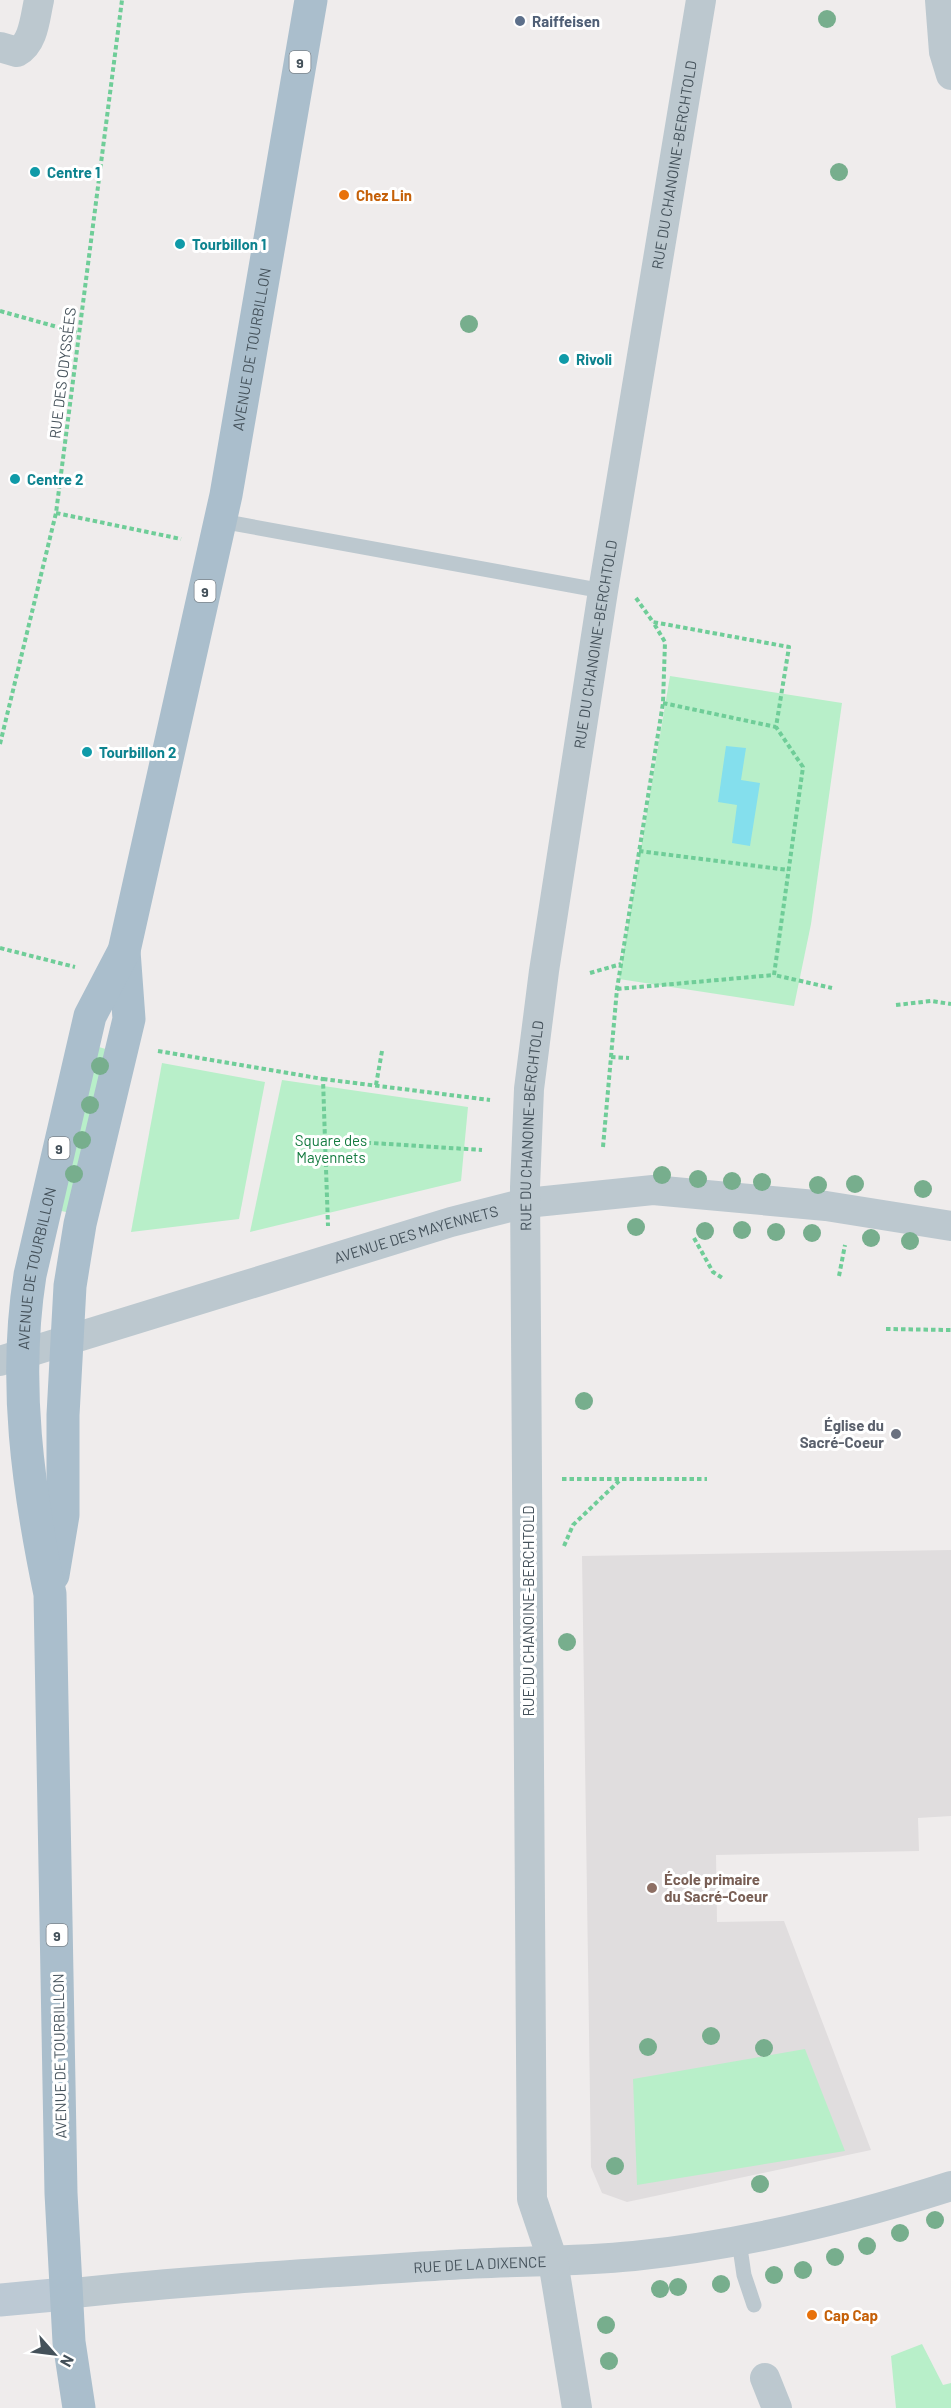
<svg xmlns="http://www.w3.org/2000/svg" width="951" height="2408" font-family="Barlow,sans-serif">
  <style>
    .education { fill: #e0ddde }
    .green { fill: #b8efc9 }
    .water { fill: #84dfed }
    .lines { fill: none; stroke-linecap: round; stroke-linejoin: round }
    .path { stroke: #6fcd98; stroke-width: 4; stroke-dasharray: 4.5 3; stroke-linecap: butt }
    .lane { stroke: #bcc8cf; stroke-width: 15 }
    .street { stroke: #bcc8cf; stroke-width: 30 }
    .secondary { stroke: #bcc9d4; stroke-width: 33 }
    .primary { stroke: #aabecc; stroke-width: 33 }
    .tree { fill: #77ae8d }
    .service-dot { fill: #5c6f8a; stroke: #fff; stroke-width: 2 }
    .culture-dot { fill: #0f9aa8; stroke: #fff; stroke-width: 2 }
    .food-dot { fill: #e8710a; stroke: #fff; stroke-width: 2 }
    .worship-dot { fill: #6b7280; stroke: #fff; stroke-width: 2 }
    .education-dot { fill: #8d6e63; stroke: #fff; stroke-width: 2 }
    .labels { text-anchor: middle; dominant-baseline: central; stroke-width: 6; stroke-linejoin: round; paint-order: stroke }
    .shield { fill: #fff; stroke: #7c858c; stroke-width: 1.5 }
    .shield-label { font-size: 14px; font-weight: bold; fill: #44515a }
    .service-label { font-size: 15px; font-weight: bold; fill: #4e5e75; stroke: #fff; text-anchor: start }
    .street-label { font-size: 15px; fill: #44515a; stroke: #fff }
    .culture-label { font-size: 15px; font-weight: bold; fill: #0d838f; stroke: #fff; text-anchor: start }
    .food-label { font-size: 15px; font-weight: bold; fill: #c56008; stroke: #fff; text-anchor: start }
    .park-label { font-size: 15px; fill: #147b40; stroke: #fff }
    .worship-label { font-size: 15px; font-weight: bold; fill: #5b616d; stroke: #fff; text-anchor: end }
    .education-label { font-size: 15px; font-weight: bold; fill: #785e54; stroke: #fff; text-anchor: start }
  </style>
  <rect width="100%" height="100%" fill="#efecec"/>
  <path class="education" d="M 951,1550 L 951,1816 L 918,1818 L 919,1851 L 716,1855 L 717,1922 L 784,1921 L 871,2150 L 627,2202 L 602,2193 L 591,2167 L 582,1556 Z"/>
  <g class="green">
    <path d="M 670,676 L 842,703 L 811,924 L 794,1006 L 619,979 Z"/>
    <path d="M 95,1046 L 113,1051 L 75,1214 L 57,1210 Z"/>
    <path d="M 162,1063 L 265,1082 L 239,1219 L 131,1232 Z"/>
    <path d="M 282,1080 L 468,1107 L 461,1181 L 250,1232 Z"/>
    <path d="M 805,2049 L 845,2151 L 637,2185 L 633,2079 Z"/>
    <path d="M 922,2344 L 943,2385 L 951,2383 L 951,2408 L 896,2408 L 891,2356 Z"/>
  </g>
  <path class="water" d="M 726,746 L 746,748 L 741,780 L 760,783 L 750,846 L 732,843 L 737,805 L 718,802 Z"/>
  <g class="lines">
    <g class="path">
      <path d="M 0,311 L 79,333"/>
      <path d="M 56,513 L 181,539"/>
      <path d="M 636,598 L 653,622 L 789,647 L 776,727 L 803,767 L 774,975 L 832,988"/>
      <path d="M 663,703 L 776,727"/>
      <path d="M 0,744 L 56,513 L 122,0"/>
      <path d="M 639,851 L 788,870"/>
      <path d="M 0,948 L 75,967"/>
      <path d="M 590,973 L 621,964"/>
      <path d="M 617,989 L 774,975"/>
      <path d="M 896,1005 L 931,1001 L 951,1004"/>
      <path d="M 158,1051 L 323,1079 L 325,1140 L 482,1150"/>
      <path d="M 611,1057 L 629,1058"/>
      <path d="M 323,1079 L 490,1100"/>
      <path d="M 376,1085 L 382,1051"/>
      <path d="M 325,1140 L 328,1226"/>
      <path d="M 603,1147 L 617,989 L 663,703 L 665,642 L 653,622"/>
      <path d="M 694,1238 L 713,1272 L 724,1279"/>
      <path d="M 839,1276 L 845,1245"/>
      <path d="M 886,1329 L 951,1330"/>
      <path d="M 562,1479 L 707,1479"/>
      <path d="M 564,1546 L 573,1525 L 619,1481"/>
    </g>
    <g class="lane">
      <path d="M 221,521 L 603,591"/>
      <path d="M 739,2241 L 744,2275 L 754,2305"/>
    </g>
    <g class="street">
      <path d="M 940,0 L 944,52 L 951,75"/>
      <path d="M 0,47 L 17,52 C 34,43 35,17 39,0"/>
      <path id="s1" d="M 0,1361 L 451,1222 L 526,1203 L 653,1190 L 826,1206 L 951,1226"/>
      <path id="s2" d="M 65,2294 C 192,2280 320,2273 448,2265 C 510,2261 572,2262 634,2256 C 742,2245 848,2219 951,2186"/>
      <path d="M 765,2378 L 777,2408"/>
      <path id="s3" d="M 577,2408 L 553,2261 L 532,2199 L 525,1187 L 529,1089 L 544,971 L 603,591 L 701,0"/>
    </g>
    <path class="secondary" d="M 0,2300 L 65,2294"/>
    <g class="primary">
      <path d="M 53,1575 L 63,1515 L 63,1415 L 70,1286 L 80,1224 L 129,1019 L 124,951"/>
      <path id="s4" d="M 79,2408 L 69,2342 L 61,2193 L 50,1594 C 28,1489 13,1382 30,1275 L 90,1016 L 124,951 L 226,495 L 311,0"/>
    </g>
  </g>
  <g class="tree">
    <circle cx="827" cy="19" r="9"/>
    <circle cx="839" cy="172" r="9"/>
    <circle cx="469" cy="324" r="9"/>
    <circle cx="100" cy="1066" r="9"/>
    <circle cx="90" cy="1105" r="9"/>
    <circle cx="82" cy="1140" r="9"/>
    <circle cx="74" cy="1174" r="9"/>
    <circle cx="662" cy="1175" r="9"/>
    <circle cx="698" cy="1179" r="9"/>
    <circle cx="732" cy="1181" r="9"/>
    <circle cx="762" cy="1182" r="9"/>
    <circle cx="855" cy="1184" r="9"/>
    <circle cx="818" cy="1185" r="9"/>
    <circle cx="923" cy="1189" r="9"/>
    <circle cx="636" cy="1227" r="9"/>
    <circle cx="742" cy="1230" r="9"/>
    <circle cx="705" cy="1231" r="9"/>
    <circle cx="776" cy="1232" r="9"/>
    <circle cx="812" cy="1233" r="9"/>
    <circle cx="871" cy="1238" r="9"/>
    <circle cx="910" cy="1241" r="9"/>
    <circle cx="584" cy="1401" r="9"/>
    <circle cx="567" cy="1642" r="9"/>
    <circle cx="711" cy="2036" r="9"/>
    <circle cx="648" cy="2047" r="9"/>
    <circle cx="764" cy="2048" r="9"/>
    <circle cx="615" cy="2166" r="9"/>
    <circle cx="760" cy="2184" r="9"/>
    <circle cx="935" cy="2220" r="9"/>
    <circle cx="900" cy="2233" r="9"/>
    <circle cx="867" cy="2246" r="9"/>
    <circle cx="835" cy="2257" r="9"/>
    <circle cx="803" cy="2270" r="9"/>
    <circle cx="774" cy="2275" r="9"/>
    <circle cx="721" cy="2284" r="9"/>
    <circle cx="678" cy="2287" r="9"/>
    <circle cx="660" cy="2289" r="9"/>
    <circle cx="606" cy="2325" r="9"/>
    <circle cx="609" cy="2361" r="9"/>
  </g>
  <circle class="service-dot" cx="520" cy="21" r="6"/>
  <g class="culture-dot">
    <circle cx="35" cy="172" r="6"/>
    <circle cx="180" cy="244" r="6"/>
    <circle cx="564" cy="359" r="6"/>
    <circle cx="15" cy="479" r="6"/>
    <circle cx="87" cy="752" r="6"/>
  </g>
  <g class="food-dot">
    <circle cx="344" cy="195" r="6"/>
    <circle cx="812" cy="2315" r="6"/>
  </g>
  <circle class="worship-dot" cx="896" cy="1434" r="6"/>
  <circle class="education-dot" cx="652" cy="1888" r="6"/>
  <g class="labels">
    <g class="shield">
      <rect x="289.5" y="51" width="21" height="22" rx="4.5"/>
      <rect x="194.5" y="580" width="21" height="22" rx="4.5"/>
      <rect x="48.5" y="1137" width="21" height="22" rx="4.5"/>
      <rect x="46.5" y="1924" width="21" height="22" rx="4.5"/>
    </g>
    <g class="shield-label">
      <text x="300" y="62">9</text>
      <text x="205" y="591">9</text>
      <text x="59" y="1148">9</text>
      <text x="57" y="1935">9</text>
    </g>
    <g class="service-label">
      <text x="532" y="21">Raiffeisen</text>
    </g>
    <g class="street-label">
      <text stroke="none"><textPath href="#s3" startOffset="2260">RUE DU CHANOINE-BERCHTOLD</textPath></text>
      <text stroke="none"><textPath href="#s4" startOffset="2091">AVENUE DE TOURBILLON</textPath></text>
      <text transform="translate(62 373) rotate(-83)">RUE DES ODYSSÉES</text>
      <text stroke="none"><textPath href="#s3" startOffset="1774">RUE DU CHANOINE-BERCHTOLD</textPath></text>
      <text stroke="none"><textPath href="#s3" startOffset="1288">RUE DU CHANOINE-BERCHTOLD</textPath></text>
      <text stroke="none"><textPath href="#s1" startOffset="435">AVENUE DES MAYENNETS</textPath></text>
      <text stroke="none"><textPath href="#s4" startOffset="1144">AVENUE DE TOURBILLON</textPath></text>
      <text transform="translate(528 1611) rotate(-90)">RUE DU CHANOINE-BERCHTOLD</text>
      <text transform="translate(59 2056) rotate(-91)">AVENUE DE TOURBILLON</text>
      <text stroke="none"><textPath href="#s2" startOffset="416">RUE DE LA DIXENCE</textPath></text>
    </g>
    <g class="culture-label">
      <text x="47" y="172">Centre 1</text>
      <text x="192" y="244">Tourbillon 1</text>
      <text x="576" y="359">Rivoli</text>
      <text x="27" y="479">Centre 2</text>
      <text x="99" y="752">Tourbillon 2</text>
    </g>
    <g class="food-label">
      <text x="356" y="195">Chez Lin</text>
      <text x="824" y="2315">Cap Cap</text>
    </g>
    <g class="park-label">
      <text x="331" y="1140">Square des<tspan x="331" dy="17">Mayennets</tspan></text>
    </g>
    <g class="worship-label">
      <text x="884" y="1425">Église du<tspan x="884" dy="17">Sacré-Coeur</tspan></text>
    </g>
    <g class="education-label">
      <text x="664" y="1879">École primaire<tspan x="664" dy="17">du Sacré-Coeur</tspan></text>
    </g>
  </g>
  <g transform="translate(54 2354) rotate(118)" stroke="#ffffff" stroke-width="4.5" paint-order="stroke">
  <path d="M0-4.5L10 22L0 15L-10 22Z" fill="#44515a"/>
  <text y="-9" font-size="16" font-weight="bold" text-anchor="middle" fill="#44515a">N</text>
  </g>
</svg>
